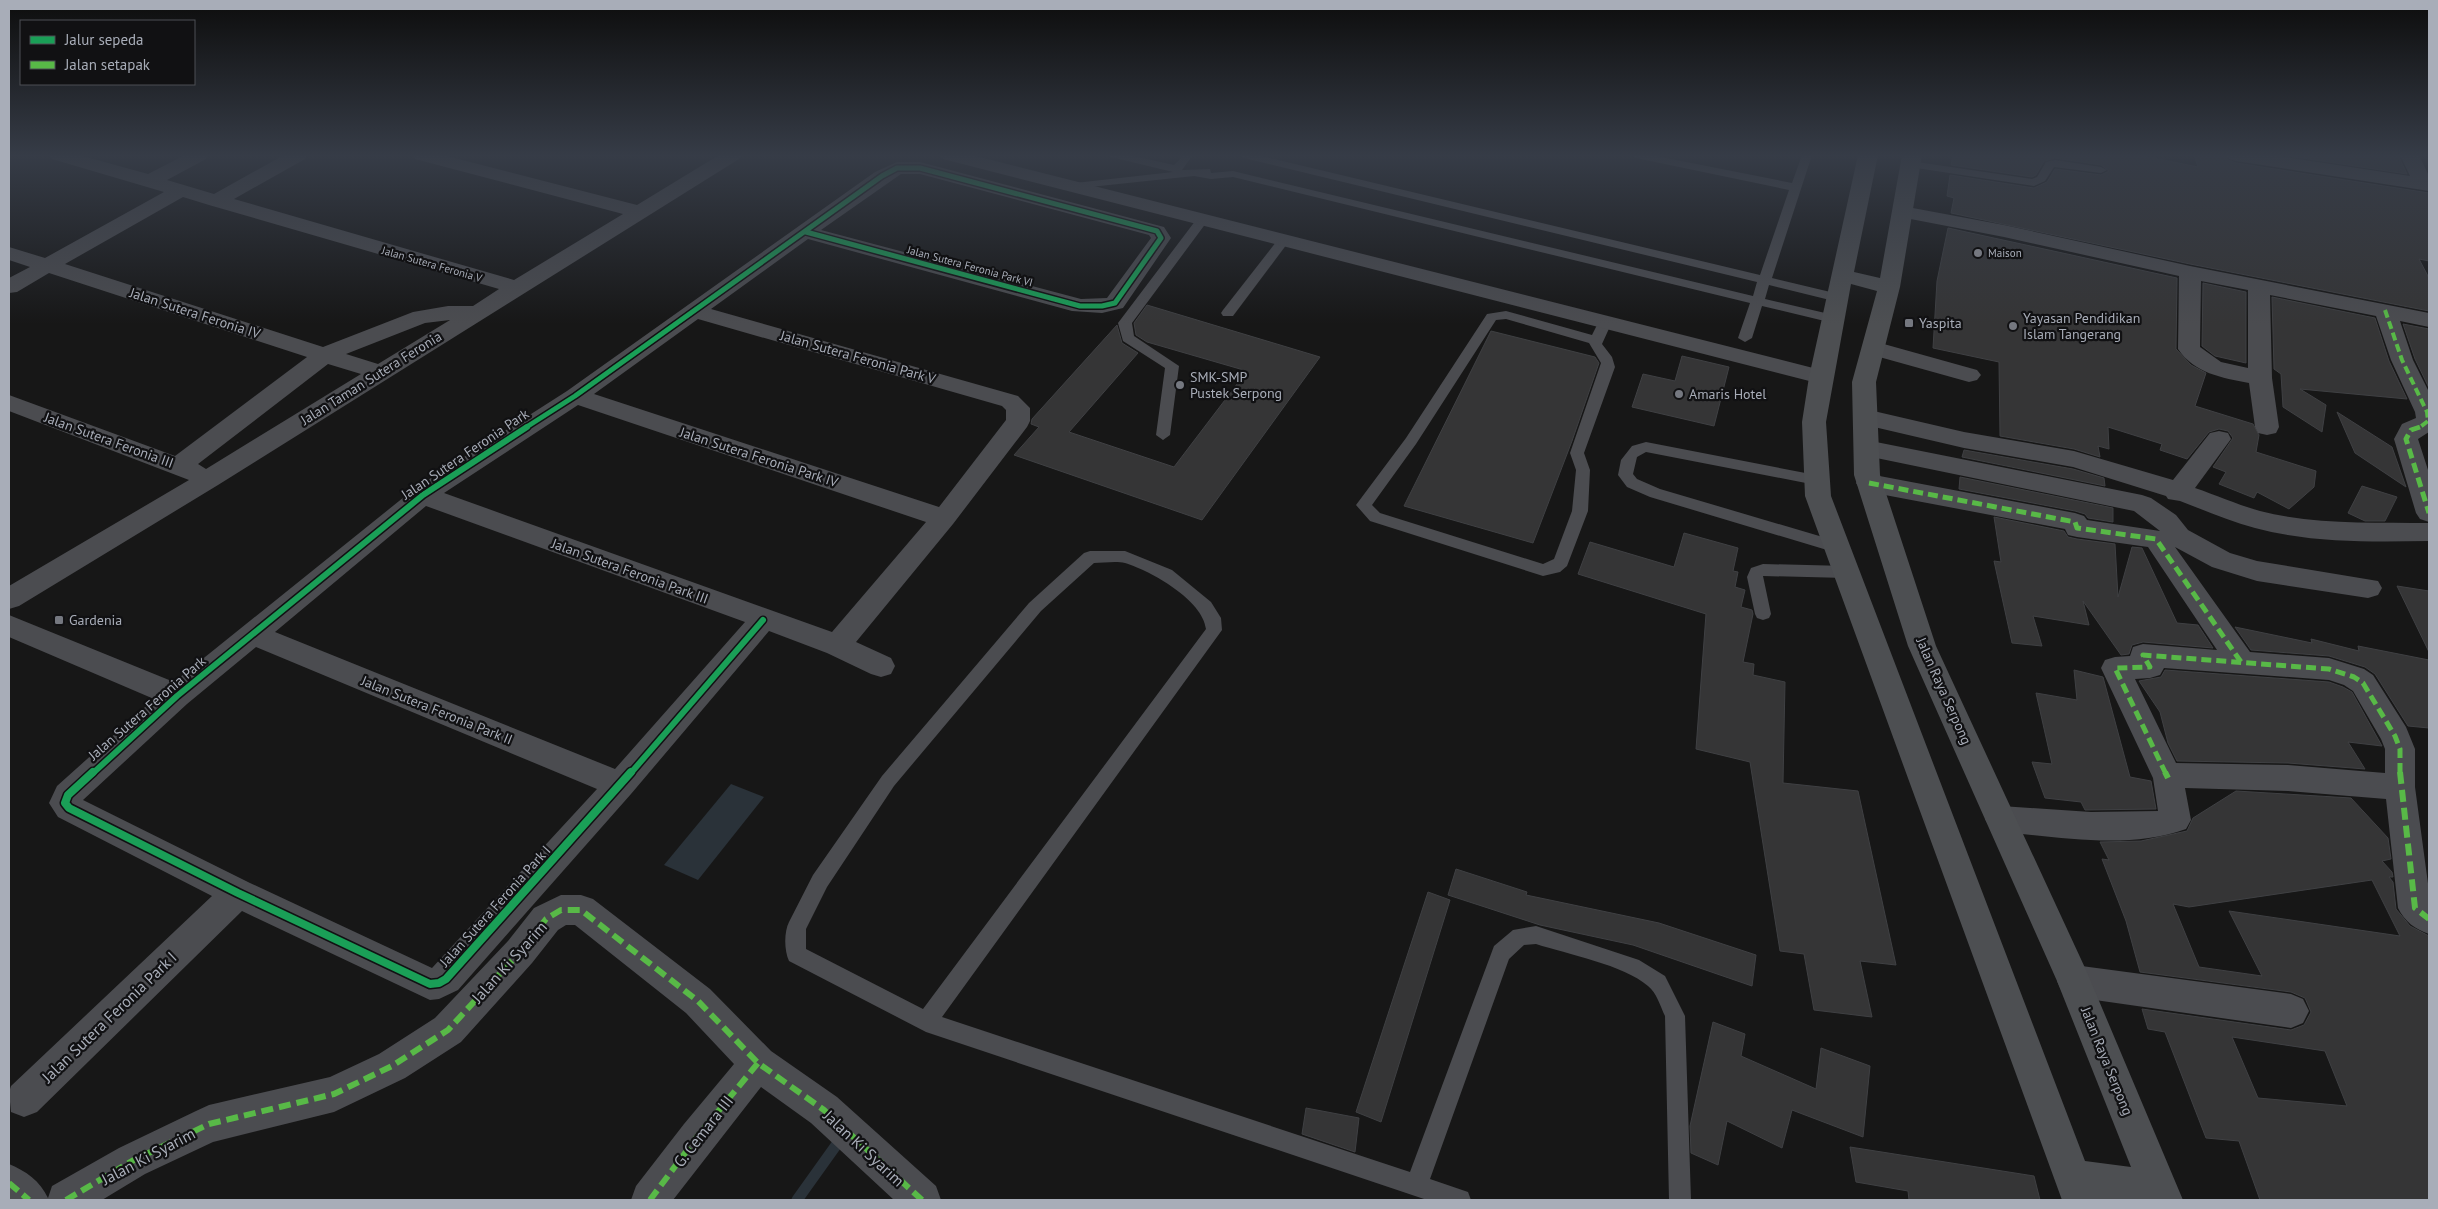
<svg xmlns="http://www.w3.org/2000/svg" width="2438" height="1209" font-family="'PT Sans',sans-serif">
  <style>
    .water { fill: #2a3239 }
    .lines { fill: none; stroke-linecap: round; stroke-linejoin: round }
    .stream { stroke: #2a3239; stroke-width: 11 }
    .building { fill: #353536; stroke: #3f4043; fill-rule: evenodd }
    .lane { fill: #4b4c50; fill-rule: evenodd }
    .street { fill: #4b4c50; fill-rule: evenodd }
    .primary { fill: #4d4f52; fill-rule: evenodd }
    .quiet-far2 { stroke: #58b947; stroke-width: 4; stroke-dasharray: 8 4; stroke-linecap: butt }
    .quiet-far1 { stroke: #58b947; stroke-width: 5; stroke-dasharray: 10 5; stroke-linecap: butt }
    .quiet { stroke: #58b947; stroke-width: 6; stroke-dasharray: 12 6; stroke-linecap: butt }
    .cycleway-far2-casing { stroke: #111113; stroke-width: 8 }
    .cycleway-far1-casing { stroke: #111113; stroke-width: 9 }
    .cycleway-casing { stroke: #111113; stroke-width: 11 }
    .cycleway-far2 { stroke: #1a9f57; stroke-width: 5 }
    .cycleway-far1 { stroke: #1a9f57; stroke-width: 6 }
    .cycleway { stroke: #1a9f57; stroke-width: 8 }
    .poi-dot { fill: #757880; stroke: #111113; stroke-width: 2 }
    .labels { text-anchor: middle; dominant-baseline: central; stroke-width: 4.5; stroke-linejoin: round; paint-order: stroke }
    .far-poi-label { font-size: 11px; fill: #a8adb8; stroke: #111113; text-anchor: start }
    .far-street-label { font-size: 11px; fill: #a8adb8; stroke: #111113 }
    .street-label { font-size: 14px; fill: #a8adb8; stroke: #111113 }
    .poi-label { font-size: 14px; fill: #a8adb8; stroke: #111113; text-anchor: start }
    .near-street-label { font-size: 16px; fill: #a8adb8; stroke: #111113 }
  </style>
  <rect width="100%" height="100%" fill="#171717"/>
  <path class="water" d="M 731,784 L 764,797 L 698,880 L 664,865 Z"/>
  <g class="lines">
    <path class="stream" d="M 797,1200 L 842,1137"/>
  </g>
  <g class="building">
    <path d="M 1953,155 L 2139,155 L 2198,167 L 2194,155 L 2224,155 L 2228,160 L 2236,163 L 2429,193 L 2429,261 L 2419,259 L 2429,278 L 2429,311 L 2190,264 L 1951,213 L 1954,198 L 1947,196 L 1950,175 L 2034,188 L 2047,182 L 2055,169 L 2101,175 L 2109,171 L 2101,165 L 2055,158 L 2044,161 L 2036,175 L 2032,177 L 1951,165 Z"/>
    <path d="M 2283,155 L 2398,155 L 2407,174 Z"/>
    <path d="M 1948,228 L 2177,278 L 2176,349 L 2191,365 L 2206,373 L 2195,406 L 2253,424 L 2259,435 L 2256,452 L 2316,471 L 2314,487 L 2289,509 L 2257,492 L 2254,498 L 2219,484 L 2226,472 L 2213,467 L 2233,438 L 2228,431 L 2219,429 L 2209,432 L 2187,459 L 2160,450 L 2162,444 L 2108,427 L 2109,449 L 2098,446 L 2100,457 L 2074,449 L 2000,436 L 1999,362 L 1933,348 L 1937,281 Z"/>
    <path d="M 2203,283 L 2246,292 L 2246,363 L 2215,356 L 2202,346 Z"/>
    <path d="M 2272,297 L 2375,318 L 2389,361 L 2407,399 L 2300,389 L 2326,405 L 2322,432 L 2283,407 L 2281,374 L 2274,369 Z"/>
    <path d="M 1147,305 L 1320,357 L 1202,520 L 1014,455 L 1039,427 L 1031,424 L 1032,419 L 1117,325 L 1122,343 L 1138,353 L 1069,432 L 1174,467 L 1247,371 L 1147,342 L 1136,335 L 1134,323 Z"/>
    <path d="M 2403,324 L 2429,329 L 2429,388 L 2415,359 Z"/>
    <path d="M 1491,331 L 1595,357 L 1599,363 L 1572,441 L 1533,543 L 1404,506 Z"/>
    <path d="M 1682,356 L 1729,367 L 1714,426 L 1632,407 L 1643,374 L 1675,381 Z"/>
    <path d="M 2337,412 L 2392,447 L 2406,487 L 2355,453 Z"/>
    <path d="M 1964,450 L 2073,469 L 2104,478 L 2105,486 L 1962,457 Z"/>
    <path d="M 1960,477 L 2113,508 L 2113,522 L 2088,518 L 2085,514 L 2075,511 L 1959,489 Z"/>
    <path d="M 2362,486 L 2397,497 L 2385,521 L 2365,521 L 2348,513 Z"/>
    <path d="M 1994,517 L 2064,531 L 2068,537 L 2077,539 L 2115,544 L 2118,597 L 2132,547 L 2142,548 L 2177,623 L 2198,625 L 2213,648 L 2143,642 L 2132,645 L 2129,654 L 2121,655 L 2083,601 L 2089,625 L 2033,616 L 2042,646 L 2012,643 L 1994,561 L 2001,562 Z"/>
    <path d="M 1684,533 L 1738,548 L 1733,571 L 1738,572 L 1735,587 L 1745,590 L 1741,607 L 1752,610 L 1753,614 L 1743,662 L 1754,664 L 1753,675 L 1785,682 L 1783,783 L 1858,791 L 1896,965 L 1860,961 L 1872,1017 L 1814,1010 L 1804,954 L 1780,951 L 1750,762 L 1696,749 L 1706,614 L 1578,574 L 1590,542 L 1674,567 Z"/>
    <path d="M 2397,586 L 2429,591 L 2429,652 Z"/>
    <path d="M 2235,627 L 2312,643 L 2311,639 L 2359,651 L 2358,646 L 2429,660 L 2429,728 L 2408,726 L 2375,674 L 2365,667 L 2329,656 L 2251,650 Z"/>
    <path d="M 2074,670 L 2103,677 L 2130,777 L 2151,781 L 2156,809 L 2085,810 L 2081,802 L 2045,798 L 2032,762 L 2052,764 L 2036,693 L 2077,700 Z"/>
    <path d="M 2165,670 L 2329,682 L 2343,687 L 2352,692 L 2382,746 L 2348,742 L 2365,769 L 2288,763 L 2177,761 L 2168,743 L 2160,712 L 2139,681 L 2161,677 Z"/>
    <path d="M 2236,791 L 2351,798 L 2388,838 L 2391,859 L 2382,861 L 2392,872 L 2393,877 L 2389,877 L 2393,882 L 2396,909 L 2410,926 L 2429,936 L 2429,1200 L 2260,1200 L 2239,1141 L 2206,1138 L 2165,1032 L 2148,1029 L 2142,1009 L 2291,1030 L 2304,1025 L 2311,1012 L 2305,998 L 2291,992 L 2140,972 L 2126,921 L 2102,859 L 2109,860 L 2100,842 L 2141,841 L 2187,831 L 2193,818 ZM 2372,880 L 2400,936 L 2229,911 L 2262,976 L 2199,967 L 2173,904 L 2189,907 ZM 2232,1037 L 2325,1051 L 2347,1106 L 2258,1098 Z"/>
    <path d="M 1456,869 L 1527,892 L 1526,895 L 1659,923 L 1756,955 L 1752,986 L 1633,945 L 1540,925 L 1448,895 Z"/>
    <path d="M 1428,892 L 1450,900 L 1381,1122 L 1356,1112 Z"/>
    <path d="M 1713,1022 L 1745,1034 L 1741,1056 L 1816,1089 L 1821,1048 L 1870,1066 L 1863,1137 L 1792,1110 L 1782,1148 L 1727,1121 L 1718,1165 L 1691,1153 L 1690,1126 Z"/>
    <path d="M 1306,1108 L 1359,1118 L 1355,1152 L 1302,1134 Z"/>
    <path d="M 1850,1147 L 2034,1176 L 2040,1200 L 1909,1200 L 1908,1191 L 1856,1182 Z"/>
  </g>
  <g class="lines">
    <g class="lane">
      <path d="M 1110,155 L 1129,155 L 1174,165 L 1181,158 L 1179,155 L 1193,155 L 1182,170 L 1210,169 L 1211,173 L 1233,171 L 1753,296 L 1757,282 L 1244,158 L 1238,155 L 1257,155 L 1760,275 L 1789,190 L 1636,158 L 1630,155 L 1651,155 L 1792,183 L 1802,155 L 1812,155 L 1772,278 L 1843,295 L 1844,298 L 1838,302 L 1769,285 L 1765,299 L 1838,316 L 1840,319 L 1833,323 L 1762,306 L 1752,338 L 1745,342 L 1738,338 L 1750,303 L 1233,177 L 1211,179 L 1194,176 L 1071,189 L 1069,187 L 1071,185 L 1075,183 L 1173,172 L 1111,157 Z"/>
      <path d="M 2055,160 L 2101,167 L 2107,170 L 2101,173 L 2054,167 L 2045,181 L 2034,186 L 1910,167 L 1904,164 L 1910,161 L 2032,179 L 2037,177 L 2046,162 Z"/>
      <path d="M 1203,215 L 1209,219 L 1132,323 L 1134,336 L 1179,366 L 1170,435 L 1163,440 L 1156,435 L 1165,368 L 1123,341 L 1118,323 L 1199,216 Z"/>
      <path d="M 1284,236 L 1290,240 L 1233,316 L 1223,316 L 1221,313 L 1223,310 L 1280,237 Z"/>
      <path d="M 1506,311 L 1592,335 L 1600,319 L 1605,318 L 1612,322 L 1602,344 L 1612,357 L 1615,367 L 1584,453 L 1590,470 L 1588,511 L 1567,566 L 1560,572 L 1543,576 L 1370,521 L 1356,505 L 1406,438 L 1487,314 ZM 1506,319 L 1589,343 L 1601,363 L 1570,453 L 1576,470 L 1572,511 L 1554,559 L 1543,564 L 1380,513 L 1372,505 L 1416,444 L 1496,320 Z"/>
      <path d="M 1646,442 L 1821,476 L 1823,480 L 1821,484 L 1816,485 L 1646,452 L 1637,457 L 1633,474 L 1637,479 L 1660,489 L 1843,543 L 1845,547 L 1843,551 L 1837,553 L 1650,497 L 1627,487 L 1618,475 L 1621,460 L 1632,446 Z"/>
      <path d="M 1090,551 L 1125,551 L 1172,570 L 1211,602 L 1221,618 L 1222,630 L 942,1017 L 1410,1172 L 1494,946 L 1513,930 L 1536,926 L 1639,960 L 1665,976 L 1685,1016 L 1691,1200 L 1669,1200 L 1665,1016 C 1660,1006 1657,993 1648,986 C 1624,965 1567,954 1536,944 L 1524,945 L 1509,959 L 1430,1179 L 1468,1192 L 1471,1200 L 1427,1200 L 926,1032 L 789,961 C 784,950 784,932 789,922 L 813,875 L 882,776 L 1029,603 L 1084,553 ZM 1094,563 C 1103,563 1116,561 1125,563 C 1151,571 1203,600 1206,629 L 923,1009 L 806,949 L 806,929 L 827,887 L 894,786 L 1041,611 Z"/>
      <path d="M 1763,564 L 1846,566 L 1852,568 L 1854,572 L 1852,576 L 1846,578 L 1763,576 L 1771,614 L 1769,618 L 1763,620 L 1757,618 L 1755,614 L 1747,577 L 1751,568 Z"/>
    </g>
    <g class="street">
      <path d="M 49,155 L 79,155 L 148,174 L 185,155 L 208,155 L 206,159 L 167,180 L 214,194 L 284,155 L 307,155 L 305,159 L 234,199 L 514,280 L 623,214 L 415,159 L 413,155 L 443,155 L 637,205 L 719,155 L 742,155 L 739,159 L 218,485 L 19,606 L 9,609 L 9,586 L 189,480 L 9,411 L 9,395 L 175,456 L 307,357 L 49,273 L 17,292 L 9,293 L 9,278 L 30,267 L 9,260 L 9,247 L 45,258 L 164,192 L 52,159 ZM 183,197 L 209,205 L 499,289 L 473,306 L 448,306 L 413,312 L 323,347 L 65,264 ZM 450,320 L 378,364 L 346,354 L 425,323 ZM 328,364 L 361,374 L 206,469 L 198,464 Z"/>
      <path d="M 940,155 L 972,155 L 1821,370 L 1829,372 L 1833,377 L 1829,382 L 1821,384 L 943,159 Z"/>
      <path d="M 2226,155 L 2272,155 L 2410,176 L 2400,155 L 2419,155 L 2429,176 L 2429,191 L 2236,161 L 2229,159 Z"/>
      <path d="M 897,162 L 920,162 L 1164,227 L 1171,238 L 1123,308 L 1102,313 L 1072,311 L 808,239 L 711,309 L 1018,396 L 1030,408 L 1030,421 L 1027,427 L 953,524 L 856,642 L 891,658 L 895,666 L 891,674 L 881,677 L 871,674 L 827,653 L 769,631 L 631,794 L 458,990 L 439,999 L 430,1000 L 242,911 L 37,1112 L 24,1117 L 11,1112 L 9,1092 L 11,1086 L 212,896 L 58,817 L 49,803 L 57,786 L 154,699 L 9,637 L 9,615 L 174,682 L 414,489 L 567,391 L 875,172 ZM 901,174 L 920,174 L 1149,235 L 1151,238 L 1107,298 L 1081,299 L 821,230 ZM 698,319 L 1002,406 L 1006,410 L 1006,420 L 939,507 L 594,394 ZM 578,405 L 926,522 L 832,632 L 444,493 ZM 426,506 L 745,622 L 615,769 L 275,632 ZM 256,647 L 597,789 L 432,968 L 250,883 L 83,800 L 187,704 Z"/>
      <path d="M 1902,206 L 2004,225 L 2190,266 L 2429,313 L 2429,327 L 2400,321 L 2413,360 L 2429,392 L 2429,432 L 2418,439 L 2429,473 L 2429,522 L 2420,519 L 2416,513 L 2394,439 L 2402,424 L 2416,418 L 2415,412 L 2391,360 L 2376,316 L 2270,295 L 2272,378 L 2279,427 L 2276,433 L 2267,435 L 2258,433 L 2255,427 L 2249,383 C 2222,378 2194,373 2178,349 L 2179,276 L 2004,237 L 1895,216 L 1892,212 L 1895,208 ZM 2201,281 L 2248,290 L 2248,368 L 2221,362 L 2200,347 Z"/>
      <path d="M 1873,341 L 1977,370 L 1981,375 L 1977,380 L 1969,382 L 1865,353 L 1862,348 L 1865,343 Z"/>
      <path d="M 1865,409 L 1964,432 L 2074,451 L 2173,480 L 2210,433 L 2219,431 L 2228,433 L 2231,439 L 2195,488 C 2216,495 2238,505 2260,511 C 2315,525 2373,522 2429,523 L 2429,541 C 2371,542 2311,543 2255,528 C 2229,521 2204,510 2180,501 L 2168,499 L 2166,496 L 2073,467 L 1964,448 L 1857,423 L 1853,417 L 1857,411 Z"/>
      <path d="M 1866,440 L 2142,495 L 2151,498 L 2176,515 L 2188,530 L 2230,553 L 2257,561 L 2378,581 L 2382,588 L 2378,595 L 2368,598 L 2257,581 L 2212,567 L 2175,547 L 2250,652 L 2329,658 L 2364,669 L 2373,675 L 2406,727 L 2415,749 L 2415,787 L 2429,891 L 2429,934 C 2415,929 2405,922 2398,908 L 2386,799 L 2288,791 L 2185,788 L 2191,820 L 2186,829 C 2128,850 2061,837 2001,832 L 1990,828 L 1985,819 L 1990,810 L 2001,806 L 2091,812 L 2158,811 L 2153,778 L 2101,668 L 2105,660 L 2115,657 L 2130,656 L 2133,647 L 2143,644 L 2217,650 L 2148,547 L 2077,537 L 2068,535 L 2065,529 L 1869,492 L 1860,489 L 1856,483 L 1860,477 L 1869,474 L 2075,513 L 2084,516 L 2087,520 L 2160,531 L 2134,511 L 1857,454 L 1854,448 L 1857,442 ZM 2164,668 L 2329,680 L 2344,685 L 2353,691 L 2381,739 L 2385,749 L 2385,773 L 2288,765 L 2176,763 L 2135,679 L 2150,678 L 2160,675 Z"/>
      <path d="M 561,895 L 581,895 L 593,899 L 710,989 L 771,1051 L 837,1097 L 936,1186 L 941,1200 L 894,1200 L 811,1123 L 761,1087 L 673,1200 L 631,1200 L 636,1186 L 684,1124 L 734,1064 L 686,1013 L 575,925 L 566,925 L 558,930 L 532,963 L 461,1042 L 405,1078 L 334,1112 L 213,1142 L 145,1174 L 102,1200 L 9,1200 L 9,1164 C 26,1171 40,1181 48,1198 L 52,1186 L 119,1148 L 196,1111 L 209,1105 L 330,1077 L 379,1054 L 435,1018 L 508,941 L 534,908 Z"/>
      <path d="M 2074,965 L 2291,994 L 2303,999 L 2309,1011 L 2303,1023 L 2291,1028 L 2074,997 L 2062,992 L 2057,981 L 2062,970 Z"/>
    </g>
    <path class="primary" d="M 1858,155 L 1878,155 L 1854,272 L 1880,278 L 1902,155 L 1922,155 L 1900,287 L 1876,382 L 1880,475 L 1936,646 L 2086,970 L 2183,1200 L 2062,1200 L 1805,496 L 1802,422 L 1809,377 ZM 1851,284 L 1877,291 L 1852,382 L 1854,475 L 1908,646 L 2057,981 L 2131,1167 L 2085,1161 L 1831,496 L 1826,422 Z"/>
    <path class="quiet-far2" d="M 2385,310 L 2402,360 L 2427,412 L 2428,421 L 2419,428"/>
    <g class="quiet-far1">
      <path d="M 2420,427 L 2411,430 L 2406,439 L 2429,513"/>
      <path d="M 1869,483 L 2075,522 L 2077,528 L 2156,539 L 2241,662"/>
      <path d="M 2166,774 L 2115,668 L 2150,667 L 2143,655 L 2329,669 L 2354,677 L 2363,683 L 2395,736 L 2400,749 L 2400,774"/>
    </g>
    <g class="quiet">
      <path d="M 2165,772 L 2168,778"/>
      <path d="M 2400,772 L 2415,908 L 2429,919"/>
      <path d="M 9,1183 L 29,1200"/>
      <path d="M 66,1200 L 132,1161 L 209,1124 L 334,1094 L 392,1066 L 448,1030 L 520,952 L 546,919 L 561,910 L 581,910 L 698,1001 L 758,1063 L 824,1110 L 922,1200"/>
      <path d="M 650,1200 L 697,1137 L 758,1063"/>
    </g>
    <defs>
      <path id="cycleway-far2" d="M 525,428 L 575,396 L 882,176 L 897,168 L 920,168 L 1157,231 L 1161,238 L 1115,303 L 1102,306 L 1080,306 L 806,232"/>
      <g id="cycleway-far1">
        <path d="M 92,774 L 177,696 L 423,495 L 527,427"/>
        <path d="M 630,774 L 763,620"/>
      </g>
      <path id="cycleway" d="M 93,772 L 68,795 L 65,803 L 69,808 L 238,893 L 430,984 L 439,983 L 446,979 L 631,772"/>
    </defs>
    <use href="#cycleway-far2" class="cycleway-far2-casing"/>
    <use href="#cycleway-far1" class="cycleway-far1-casing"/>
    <use href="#cycleway" class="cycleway-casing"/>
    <use href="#cycleway-far2" class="cycleway-far2"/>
    <use href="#cycleway-far1" class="cycleway-far1"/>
    <use href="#cycleway" class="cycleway"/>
  </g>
  <linearGradient id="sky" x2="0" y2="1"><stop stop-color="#0d0d0d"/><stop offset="0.48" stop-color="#363c47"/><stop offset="1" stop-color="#363c47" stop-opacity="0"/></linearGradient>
  <rect width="2438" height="324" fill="url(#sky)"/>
  <g class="poi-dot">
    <circle cx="1978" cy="253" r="5"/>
    <rect x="1904" y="318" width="10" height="10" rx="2.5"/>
    <circle cx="2013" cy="326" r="5"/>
    <circle cx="1180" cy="385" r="5"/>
    <circle cx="1679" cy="394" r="5"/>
    <rect x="54" y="615" width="10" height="10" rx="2.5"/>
  </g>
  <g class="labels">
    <g class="far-poi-label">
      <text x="1988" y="253">Maison</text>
    </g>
    <g class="far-street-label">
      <text transform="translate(432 264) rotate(16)">Jalan Sutera Feronia V</text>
      <text transform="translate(970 266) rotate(15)">Jalan Sutera Feronia Park VI</text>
    </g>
    <g class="street-label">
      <text transform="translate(195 313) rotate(18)">Jalan Sutera Feronia IV</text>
      <text transform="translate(858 357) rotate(16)">Jalan Sutera Feronia Park V</text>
      <text transform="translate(371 378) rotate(-32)">Jalan Taman Sutera Feronia</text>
      <text transform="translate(109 440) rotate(20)">Jalan Sutera Feronia III</text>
      <text transform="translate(465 454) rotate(-34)">Jalan Sutera Feronia Park</text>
      <text transform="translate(759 457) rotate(18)">Jalan Sutera Feronia Park IV</text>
      <text transform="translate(630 571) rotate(20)">Jalan Sutera Feronia Park III</text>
      <text transform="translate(1944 691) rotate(66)">Jalan Raya Serpong</text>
      <text transform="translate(147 708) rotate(-41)">Jalan Sutera Feronia Park</text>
      <text transform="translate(437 710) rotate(22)">Jalan Sutera Feronia Park II</text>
      <text transform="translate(495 906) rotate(-48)">Jalan Sutera Feronia Park I</text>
      <text transform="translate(2107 1061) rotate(68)">Jalan Raya Serpong</text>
    </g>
    <g class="poi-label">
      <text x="2023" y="318">Yayasan Pendidikan<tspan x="2023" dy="16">Islam Tangerang</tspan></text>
      <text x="1919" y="323">Yaspita</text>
      <text x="1190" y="377">SMK-SMP<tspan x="1190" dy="16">Pustek Serpong</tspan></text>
      <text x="1689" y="394">Amaris Hotel</text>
      <text x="69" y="620">Gardenia</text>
    </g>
    <g class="near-street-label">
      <text transform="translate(509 962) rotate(-48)">Jalan Ki Syarim</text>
      <text transform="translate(109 1017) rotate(-44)">Jalan Sutera Feronia Park I</text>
      <text transform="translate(703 1131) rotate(-52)">G. Cemara III</text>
      <text transform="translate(864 1148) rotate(43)">Jalan Ki Syarim</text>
      <text transform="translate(148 1156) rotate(-28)">Jalan Ki Syarim</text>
    </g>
  </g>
  <rect width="2438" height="1209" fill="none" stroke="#a8adb8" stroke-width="20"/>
  <rect x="20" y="20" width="175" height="65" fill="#111113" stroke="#4d4f55"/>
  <rect x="30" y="36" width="25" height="8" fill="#1a9f57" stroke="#4d4f55"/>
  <text x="65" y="45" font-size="15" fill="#a8adb8">Jalur sepeda</text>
  <rect x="30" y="61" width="25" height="8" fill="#58b947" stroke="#4d4f55"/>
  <text x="65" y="70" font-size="15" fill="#a8adb8">Jalan setapak</text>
</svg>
